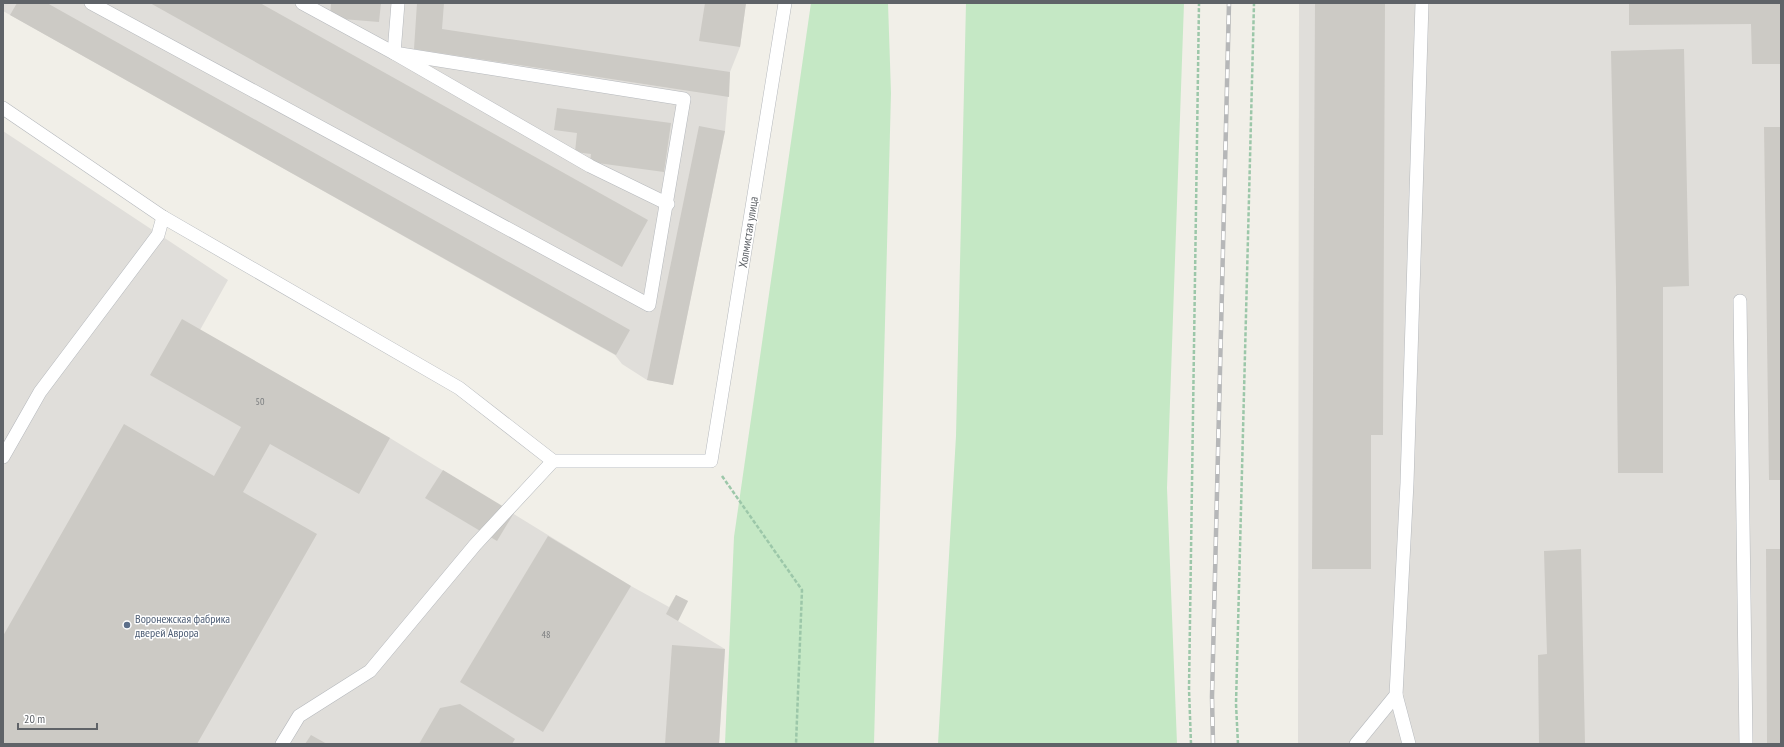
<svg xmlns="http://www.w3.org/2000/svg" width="1784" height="747" font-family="'PT Sans Narrow',sans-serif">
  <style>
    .industrial { fill: #e0deda }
    .green { fill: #c5e8c5 }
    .building { fill: #cccac5 }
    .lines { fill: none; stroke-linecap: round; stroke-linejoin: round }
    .lane-casing { stroke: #b5b8bc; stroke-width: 14 }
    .path { stroke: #9cc7a9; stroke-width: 2.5; stroke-dasharray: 4 2; stroke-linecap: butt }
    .lane { stroke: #fff; stroke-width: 13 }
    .rail-casing { stroke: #b6b7b8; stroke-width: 4.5 }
    .rail { stroke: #fff; stroke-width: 3; stroke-dasharray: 9; stroke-linecap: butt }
    .service-dot { fill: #5c6f8a; stroke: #fff; stroke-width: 1.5 }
    .labels { text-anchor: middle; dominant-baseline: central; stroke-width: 3; stroke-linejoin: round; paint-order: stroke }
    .number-label { font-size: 10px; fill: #7a7d7f }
    .street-label { font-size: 12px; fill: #5f6368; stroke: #fff }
    .service-label { font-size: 12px; fill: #4e5e75; stroke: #fff; text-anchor: start }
  </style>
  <rect width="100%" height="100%" fill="#f1efe8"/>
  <g class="industrial">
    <path d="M 3,3 L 746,3 L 740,47 L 730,72 L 725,131 L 673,385 L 647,380 L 622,364 L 615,355 L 3,11 Z"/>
    <path d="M 1299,3 L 1781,3 L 1781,744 L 1298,744 Z"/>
    <path d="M 3,131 L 228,280 L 200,330 L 390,438 L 631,586 L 669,607 L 676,595 L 688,601 L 678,621 L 725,649 L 719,744 L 3,744 Z"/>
  </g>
  <g class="green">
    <path d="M 811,3 L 888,3 L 891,93 L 874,744 L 725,744 L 734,537 Z"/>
    <path d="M 966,3 L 1184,3 L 1167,488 L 1177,744 L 938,744 L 956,436 Z"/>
  </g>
  <g class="building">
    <path d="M 17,3 L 47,3 L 630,330 L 616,355 L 10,15 Z"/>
    <path d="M 150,3 L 260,3 L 648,220 L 622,267 Z"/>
    <path d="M 331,3 L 381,3 L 379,22 L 330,18 Z"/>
    <path d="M 417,3 L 444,3 L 442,29 L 730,72 L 729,97 L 414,49 Z"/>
    <path d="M 705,3 L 746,3 L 740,47 L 699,41 Z"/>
    <path d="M 1315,3 L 1385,3 L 1383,435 L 1371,435 L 1371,569 L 1312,569 Z"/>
    <path d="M 1629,3 L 1781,3 L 1781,64 L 1752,64 L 1751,24 L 1629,25 Z"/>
    <path d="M 1684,49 L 1689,286 L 1663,287 L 1663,473 L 1618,473 L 1616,288 L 1611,51 Z"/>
    <path d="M 557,108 L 671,123 L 664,172 L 590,162 L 591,154 L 575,152 L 577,133 L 554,130 Z"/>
    <path d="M 699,126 L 725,131 L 673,385 L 647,380 Z"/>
    <path d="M 1764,127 L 1781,127 L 1781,480 L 1769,480 Z"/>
    <path d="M 182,319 L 390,438 L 359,494 L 270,444 L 243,492 L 317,534 L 197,744 L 3,744 L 3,636 L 124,424 L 214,476 L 241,427 L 150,375 Z"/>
    <path d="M 443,470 L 514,513 L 497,541 L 425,498 Z"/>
    <path d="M 548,536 L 631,586 L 543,732 L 460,682 Z"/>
    <path d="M 1581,549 L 1585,744 L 1539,744 L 1538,655 L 1547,654 L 1544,551 Z"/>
    <path d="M 1766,549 L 1781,549 L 1781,744 L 1767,744 Z"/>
    <path d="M 676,595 L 688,601 L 678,621 L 666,614 Z"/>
    <path d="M 672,645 L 725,649 L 719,744 L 665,744 Z"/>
    <path d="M 460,704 L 515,739 L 512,744 L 419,744 L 440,708 Z"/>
    <path d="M 311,735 L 327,744 L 305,744 Z"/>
  </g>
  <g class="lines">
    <defs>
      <g id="lane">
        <path d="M 91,3 L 649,305 L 684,99 L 394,53 L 398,3"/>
        <path d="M 302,3 L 394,53 L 590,166 L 668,204"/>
        <path d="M 3,108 L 163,217 L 459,388 L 553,461 L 711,461 L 785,3"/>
        <path d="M 1740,301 L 1746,744"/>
        <path d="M 3,457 L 40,392 L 158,235 L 163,217"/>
        <path d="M 1396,695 L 1409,744"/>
        <path d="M 282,744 L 299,716 L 370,671 L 475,545 L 553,461"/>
        <path d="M 1356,744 L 1396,695 L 1407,483 L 1422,3"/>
      </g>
    </defs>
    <use href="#lane" class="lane-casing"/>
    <g class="path">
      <path d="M 722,476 L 802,590 L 796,744"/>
      <path d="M 1191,744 L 1189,689 L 1199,3"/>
      <path d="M 1238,744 L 1236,704 L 1254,3"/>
    </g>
    <use href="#lane" class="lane"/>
    <defs>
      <path id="rail" d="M 1213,744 L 1212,697 L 1229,3"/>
    </defs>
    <use href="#rail" class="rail-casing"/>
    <use href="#rail" class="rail"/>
  </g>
  <circle class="service-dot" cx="127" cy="625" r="4"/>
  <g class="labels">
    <g class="number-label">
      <text x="260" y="401">50</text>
      <text x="546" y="634">48</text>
    </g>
    <g class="street-label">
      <text transform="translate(748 232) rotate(-81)">Холмистая улица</text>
    </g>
    <g class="service-label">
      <text x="135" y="618">Воронежская фабрика<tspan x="135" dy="14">дверей Аврора</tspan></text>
    </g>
  </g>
  <rect width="1784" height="747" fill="none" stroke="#5f6368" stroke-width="8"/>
  <path d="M18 723v6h79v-6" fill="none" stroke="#5f6368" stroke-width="2"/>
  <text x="24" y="723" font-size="12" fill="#5f6368" stroke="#ffffff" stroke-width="3" paint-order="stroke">20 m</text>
</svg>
